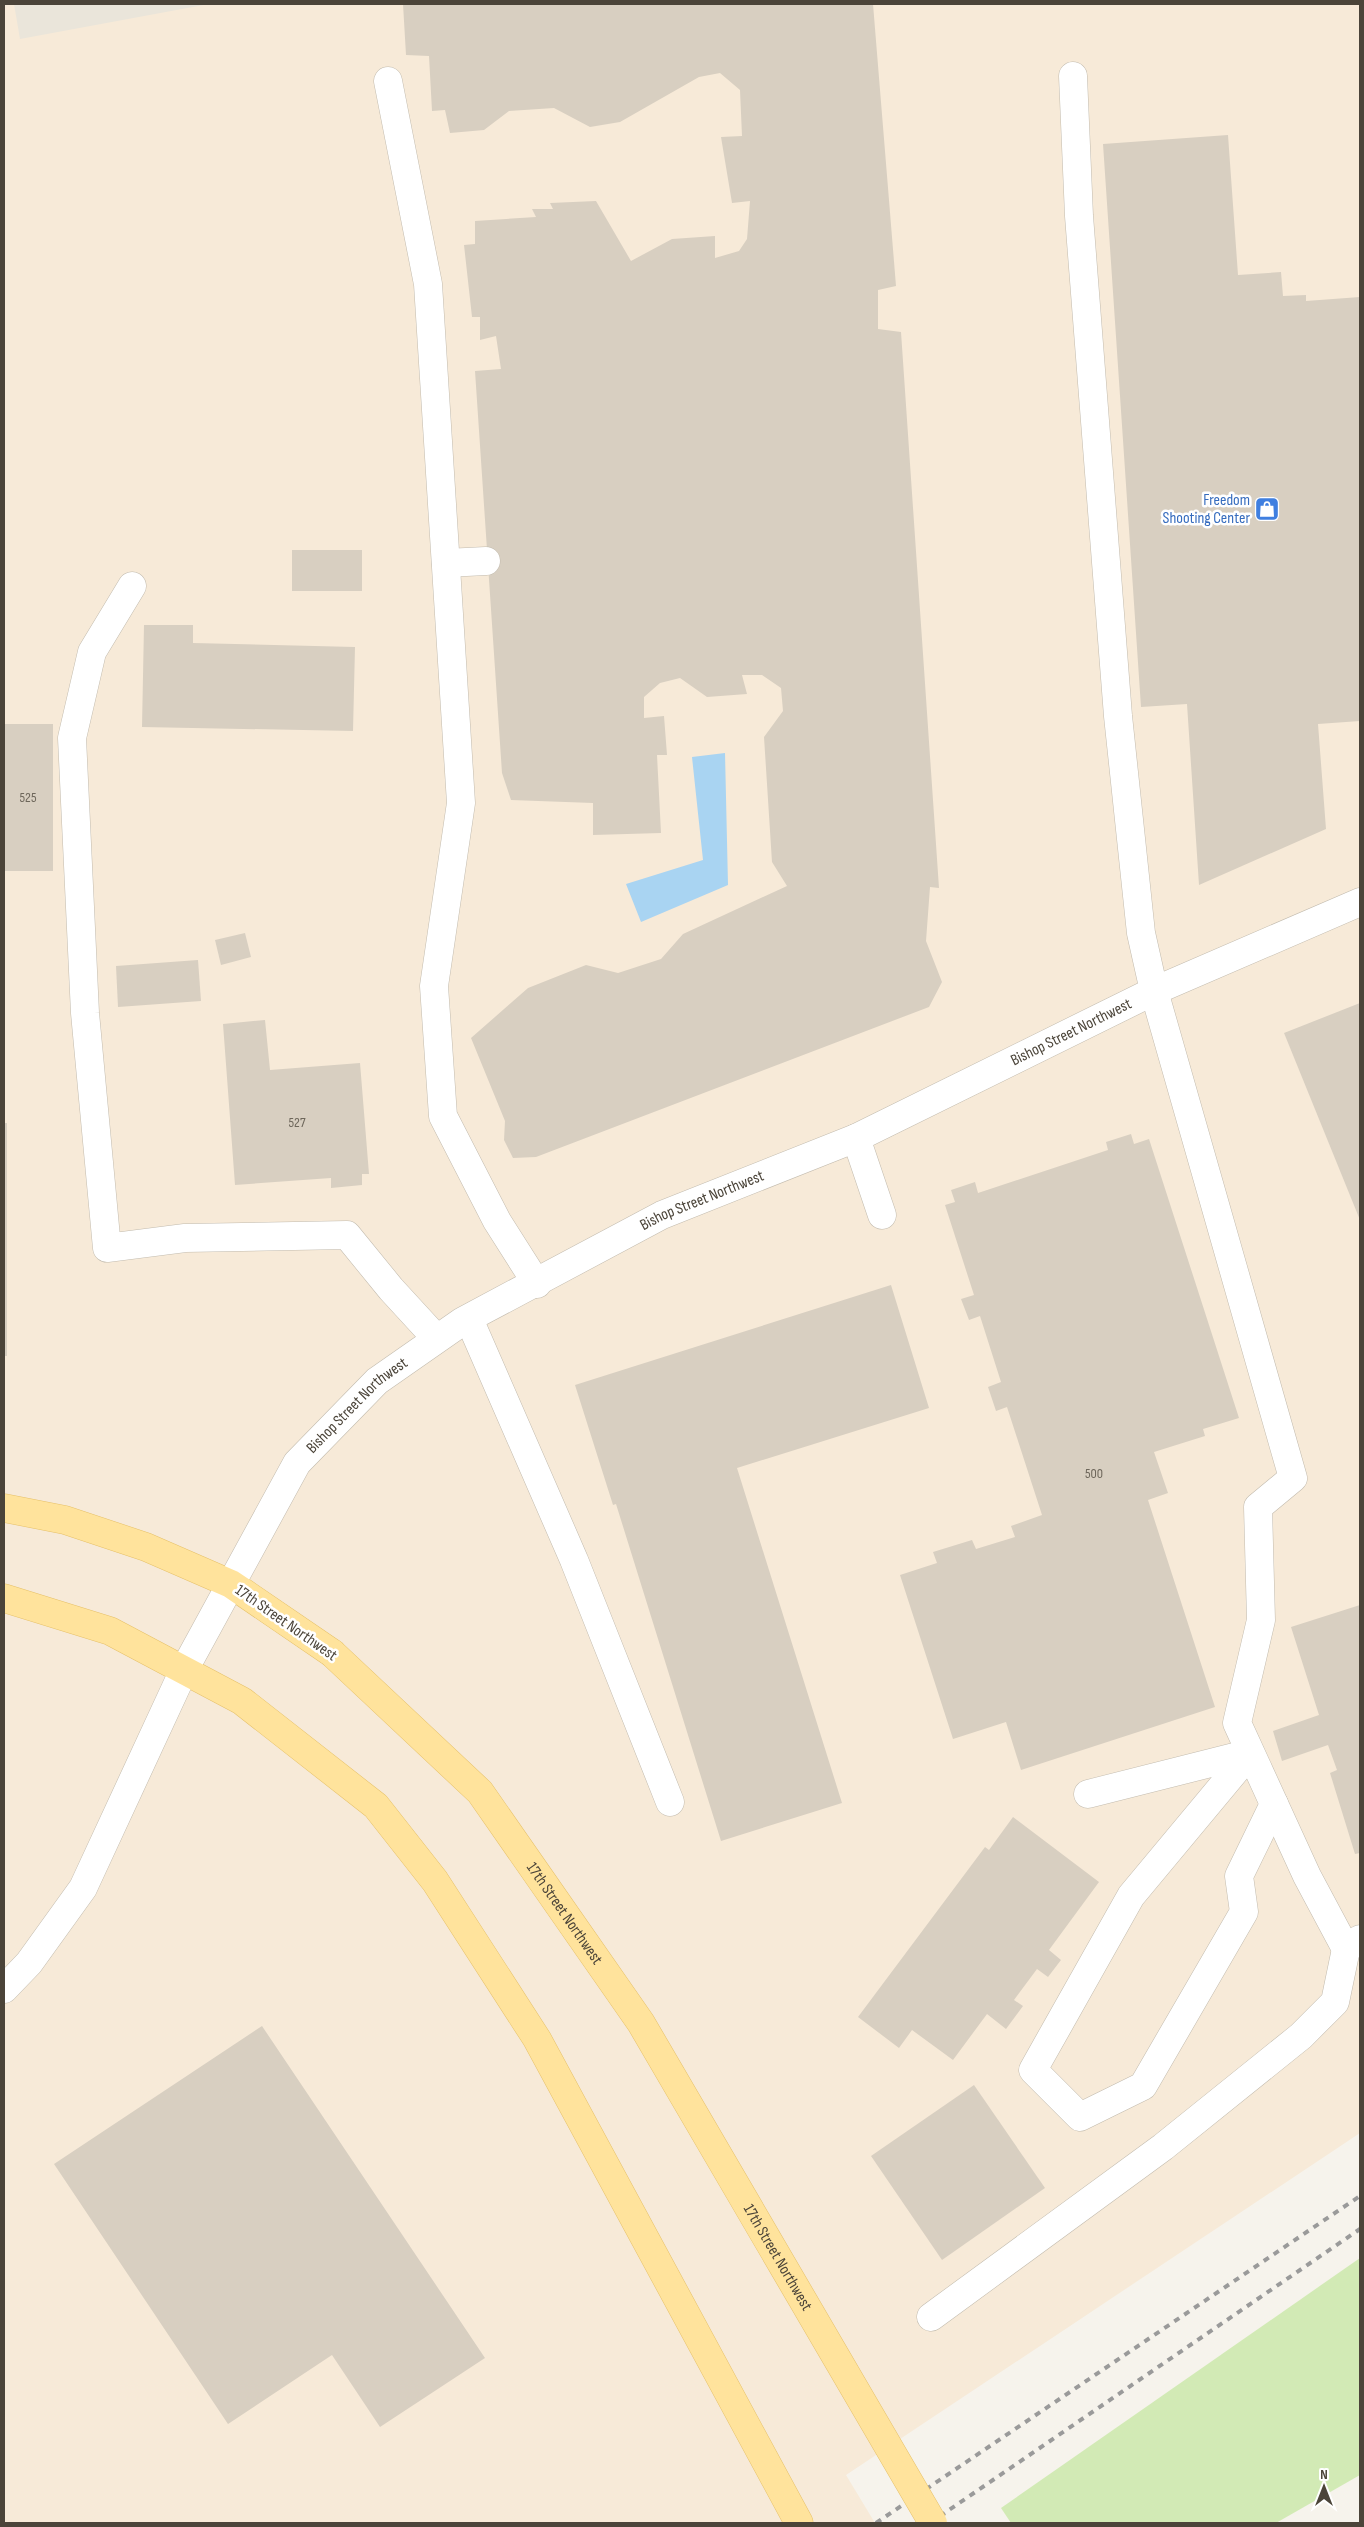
<svg xmlns="http://www.w3.org/2000/svg" width="1364" height="2527" font-family="'Sofia Sans Condensed',sans-serif">
  <style>
    .residential { fill: #eae5da }
    .commercial { fill: #f7ead8 }
    .green { fill: #d2eab5 }
    .water { fill: #a9d4f2 }
    .building { fill: #d8cfc1 }
    .lines { fill: none; stroke-linecap: round; stroke-linejoin: round }
    .minor-casing { stroke: #c2bbae; stroke-width: 29 }
    .major-casing { stroke: #e6c16a; stroke-width: 29 }
    .minor { stroke: #fff; stroke-width: 28 }
    .major { stroke: #ffe39c; stroke-width: 28 }
    .rail { stroke: #9a9a9a; stroke-width: 4; stroke-dasharray: 6 6; stroke-linecap: butt }
    .major-bridge-casing { stroke: #e6c16a; stroke-width: 29; stroke-linecap: butt }
    .major-bridge { stroke: #ffe39c; stroke-width: 28 }
    .labels { text-anchor: middle; dominant-baseline: central; stroke-width: 5; stroke-linejoin: round; paint-order: stroke }
    .number-label { font-size: 14px; fill: #6e675b }
    .shop-label { font-size: 16px; fill: #366cbe; stroke: #fff; text-anchor: end }
    .street-label { font-size: 16px; fill: #4b4439; stroke: #fff }
  </style>
  <rect width="100%" height="100%" fill="#f6f3ec"/>
  <path class="residential" d="M 12,4 L 214,4 L 18,41 Z"/>
  <path class="commercial" d="M 4,4 L 14,4 L 20,39 L 209,4 L 1360,4 L 1360,2133 L 846,2475 L 875,2523 L 4,2523 Z"/>
  <path class="green" d="M 1360,2258 L 1360,2475 L 1276,2523 L 1011,2523 L 1001,2508 Z"/>
  <path class="water" d="M 725,753 L 728,885 L 641,922 L 626,884 L 703,860 L 692,757 Z"/>
  <g class="building">
    <path d="M 403,4 L 873,4 L 896,286 L 878,290 L 878,329 L 901,332 L 939,888 L 930,887 L 926,941 L 942,982 L 929,1007 L 536,1157 L 513,1158 L 504,1140 L 505,1121 L 471,1038 L 528,988 L 586,965 L 618,973 L 661,959 L 683,934 L 787,886 L 772,862 L 764,737 L 783,711 L 781,688 L 762,675 L 742,675 L 747,694 L 707,697 L 680,678 L 660,683 L 644,697 L 644,718 L 664,716 L 667,755 L 657,755 L 661,833 L 593,835 L 593,803 L 511,800 L 502,773 L 475,371 L 501,369 L 496,336 L 480,340 L 480,317 L 472,317 L 464,245 L 475,244 L 475,221 L 536,217 L 532,209 L 553,209 L 550,203 L 596,201 L 631,261 L 672,239 L 715,236 L 715,258 L 739,251 L 747,239 L 750,201 L 732,203 L 721,137 L 742,136 L 740,90 L 720,73 L 699,77 L 620,122 L 590,127 L 554,108 L 509,111 L 484,130 L 450,133 L 445,110 L 432,111 L 429,56 L 406,55 Z"/>
    <path d="M 1228,135 L 1238,275 L 1281,272 L 1283,296 L 1306,295 L 1306,301 L 1360,297 L 1360,721 L 1318,724 L 1326,829 L 1199,885 L 1187,704 L 1141,707 L 1103,144 Z"/>
    <rect x="292" y="550" width="70" height="41"/>
    <path d="M 144,625 L 193,625 L 193,643 L 355,647 L 353,731 L 142,727 Z"/>
    <rect x="4" y="724" width="49" height="147"/>
    <path d="M 245,933 L 251,957 L 221,965 L 215,940 Z"/>
    <path d="M 198,960 L 201,1001 L 118,1007 L 116,966 Z"/>
    <path d="M 1360,1003 L 1360,1220 L 1284,1033 Z"/>
    <path d="M 265,1020 L 270,1070 L 360,1063 L 369,1174 L 362,1174 L 362,1185 L 331,1188 L 331,1178 L 235,1185 L 223,1024 Z"/>
    <rect x="4" y="1123" width="3" height="233"/>
    <path d="M 1131,1134 L 1134,1144 L 1149,1139 L 1239,1418 L 1203,1429 L 1205,1436 L 1154,1452 L 1168,1493 L 1148,1500 L 1215,1707 L 1021,1770 L 1006,1722 L 953,1739 L 900,1575 L 937,1563 L 933,1552 L 972,1540 L 976,1549 L 1015,1537 L 1011,1526 L 1042,1515 L 1007,1407 L 996,1411 L 988,1387 L 1001,1382 L 980,1316 L 969,1320 L 961,1299 L 974,1295 L 945,1205 L 955,1202 L 951,1190 L 975,1182 L 978,1193 L 1108,1150 L 1106,1142 Z"/>
    <path d="M 891,1285 L 929,1408 L 737,1468 L 842,1803 L 721,1841 L 616,1504 L 613,1505 L 575,1385 Z"/>
    <path d="M 1360,1605 L 1360,1853 L 1355,1854 L 1330,1773 L 1337,1770 L 1328,1745 L 1282,1761 L 1273,1731 L 1319,1715 L 1291,1627 Z"/>
    <path d="M 1013,1817 L 1099,1882 L 1049,1950 L 1061,1960 L 1048,1977 L 1037,1969 L 1014,2000 L 1023,2006 L 1006,2029 L 987,2014 L 953,2060 L 912,2030 L 899,2048 L 858,2017 L 985,1847 L 989,1850 Z"/>
    <path d="M 262,2026 L 485,2358 L 380,2427 L 332,2355 L 228,2424 L 54,2164 Z"/>
    <path d="M 974,2085 L 1045,2188 L 942,2260 L 871,2156 Z"/>
  </g>
  <g class="lines">
    <defs>
      <g id="minor">
        <path d="M 1073,76 L 1079,216 L 1118,716 L 1141,933 L 1154,991 L 1293,1478 L 1258,1507 L 1261,1620 L 1237,1723 L 1307,1876 L 1346,1949 L 1360,1939"/>
        <path d="M 388,81 L 428,284 L 461,803 L 434,986 L 443,1116 L 497,1221 L 537,1284"/>
        <path d="M 446,563 L 486,561"/>
        <path d="M 132,586 L 92,652 L 72,738 L 85,1013 L 107,1248 L 185,1238 L 347,1235 L 391,1289 L 436,1338"/>
        <path d="M 856,1138 L 882,1215"/>
        <path d="M 469,1319 L 574,1560 L 670,1802"/>
        <path d="M 1250,1753 L 1131,1896 L 1033,2070 L 1080,2117 L 1143,2086 L 1244,1912 L 1239,1876 L 1274,1804"/>
        <path d="M 1088,1794 L 1250,1753"/>
        <path id="s1" d="M 4,1989 L 29,1963 L 83,1888 L 184,1670 L 297,1463 L 377,1381 L 463,1321 L 662,1215 L 856,1138 L 1154,991 L 1360,902"/>
        <path d="M 931,2317 L 1163,2147 L 1301,2036 L 1335,2002 L 1346,1949"/>
      </g>
      <g id="major">
        <path d="M 4,1508 L 65,1520 L 146,1547 L 231,1584 L 332,1653"/>
        <path d="M 4,1598 L 110,1631 L 242,1701 L 376,1806 L 435,1881 L 537,2039 L 799,2523"/>
      </g>
    </defs>
    <use href="#minor" class="minor-casing"/>
    <use href="#major" class="major-casing"/>
    <use href="#minor" class="minor"/>
    <use href="#major" class="major"/>
    <g class="rail">
      <path d="M 876,2523 L 1360,2196"/>
      <path d="M 930,2523 L 1360,2229"/>
    </g>
    <defs>
      <g id="major-bridge">
        <path id="s2" d="M 332,1653 L 480,1792 L 641,2023 L 933,2523"/>
      </g>
    </defs>
    <use href="#major-bridge" class="major-bridge-casing"/>
    <use href="#major-bridge" class="major-bridge"/>
  </g>
  <defs>
    <symbol id="shop-square" viewBox="-11 -11 22 22"><rect x="-9" y="-9" width="18" height="18" rx="4" fill="#3f7fe0" stroke="#fff"/><path d="M-5-2.5h2.3a2.7 3.5 0 0 1 5.4 0H5L5.5 6h-11ZM-1.5-2.5h3a1.5 2.3 0 0 0-3 0Z" fill="#fff"/></symbol>
  </defs>
  <g fill-rule="evenodd">
    <use href="#shop-square" x="1253" y="495" width="28" height="28"/>
  </g>
  <g class="labels">
    <g class="number-label">
      <text x="28" y="797">525</text>
      <text x="297" y="1122">527</text>
      <text x="1094" y="1473">500</text>
    </g>
    <g class="shop-label">
      <text x="1250" y="500">Freedom<tspan x="1250" dy="18">Shooting Center</tspan></text>
    </g>
    <g class="street-label">
      <text stroke="none"><textPath href="#s1" startOffset="1498">Bishop Street Northwest</textPath></text>
      <text stroke="none"><textPath href="#s1" startOffset="1092">Bishop Street Northwest</textPath></text>
      <text stroke="none"><textPath href="#s1" startOffset="688">Bishop Street Northwest</textPath></text>
      <text transform="translate(286 1623) rotate(35)">17th Street Northwest</text>
      <text stroke="none"><textPath href="#s2" startOffset="351">17th Street Northwest</textPath></text>
      <text stroke="none"><textPath href="#s2" startOffset="756">17th Street Northwest</textPath></text>
    </g>
  </g>
  <rect width="1364" height="2527" fill="none" stroke="#4b4439" stroke-width="10"/>
  <g transform="translate(1324 2487)" stroke="#ffffff" stroke-width="4" paint-order="stroke">
  <path d="M0-4L9 19L0 12L-9 19Z" fill="#4b4439"/>
  <text y="-8" font-size="14" font-weight="bold" text-anchor="middle" fill="#4b4439">N</text>
  </g>
</svg>
